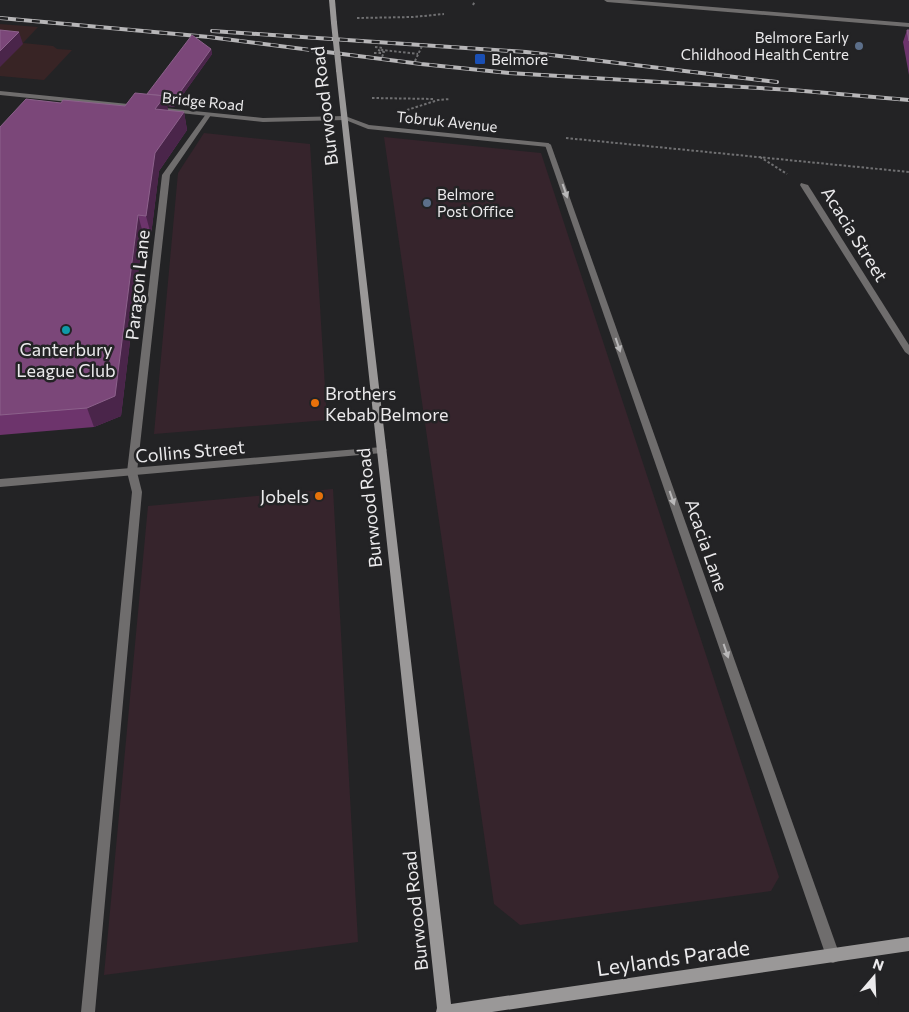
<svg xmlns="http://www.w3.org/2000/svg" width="909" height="1012" font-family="Commissioner,sans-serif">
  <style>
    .commercial { fill: #36242c }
    .industrial { fill: #382425 }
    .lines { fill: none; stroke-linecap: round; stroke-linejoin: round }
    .path { stroke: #707072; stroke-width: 2; stroke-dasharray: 2.5 2; stroke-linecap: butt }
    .service { fill: #6f6d6d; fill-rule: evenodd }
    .minor { fill: #6f6d6d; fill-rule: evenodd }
    .tertiary { fill: #6f6d6d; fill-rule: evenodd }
    .secondary { fill: #9a9898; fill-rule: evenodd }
    .rail-casing { stroke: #b7b6b8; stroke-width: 4 }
    .rail { stroke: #232325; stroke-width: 2.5; stroke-dasharray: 8; stroke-linecap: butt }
    .secondary-bridge { stroke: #9a9898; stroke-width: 6 }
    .wall { fill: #6d346c }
    .shaded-wall { fill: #4a254a }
    .building { fill: #7b4779; stroke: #8c618b }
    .oneway { fill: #b9b8b9 }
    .service-dot { fill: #5c6f8a; stroke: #232325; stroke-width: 2 }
    .transit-dot { fill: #1a4fb4; stroke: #232325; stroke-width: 2 }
    .culture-dot { fill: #0f9aa8; stroke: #232325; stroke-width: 2 }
    .food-dot { fill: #e8710a; stroke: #232325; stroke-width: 2 }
    .labels { text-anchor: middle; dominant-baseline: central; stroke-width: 5; stroke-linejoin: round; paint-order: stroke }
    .far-poi-label { font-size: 15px; fill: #ebeaec; stroke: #232325; text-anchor: start }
    .far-street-label { font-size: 15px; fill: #ebeaec; stroke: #232325 }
    .street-label { font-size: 18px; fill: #ebeaec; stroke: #232325 }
    .poi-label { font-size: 18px; fill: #ebeaec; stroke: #232325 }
    .near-street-label { font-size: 21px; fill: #ebeaec; stroke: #232325 }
  </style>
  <rect width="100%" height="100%" fill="#232325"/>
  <g class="commercial">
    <path d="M 204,133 L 310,144 L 327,420 L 154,434 L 178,173 Z"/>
    <path d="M 384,137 L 541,153 L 779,877 L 771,891 L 520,925 L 494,904 Z"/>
    <path d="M 333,489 L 358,942 L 104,975 L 148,506 Z"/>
  </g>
  <path class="industrial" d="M 0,24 L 38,27 L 23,43 L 53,46 L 57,49 L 72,50 L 44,80 L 0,76 Z"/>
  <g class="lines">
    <g class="path">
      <path d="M 473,5 L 475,1"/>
      <path d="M 357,18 L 413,17 L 444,14"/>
      <path d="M 375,47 L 383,48 L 382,50 L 418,54"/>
      <path d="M 378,50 L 384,52 L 382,57"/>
      <path d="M 374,53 L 381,53 L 382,51"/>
      <path d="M 415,61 L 422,46"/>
      <path d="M 372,98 L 435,99"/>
      <path d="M 407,110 L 438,100 L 450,99"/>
      <path d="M 566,138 L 909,172"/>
      <path d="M 760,157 L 787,174"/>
    </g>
    <g class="service">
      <path d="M 208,113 L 211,115 L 170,175 L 137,472 L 142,492 L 95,1012 L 81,1012 L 132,492 L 127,472 L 162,175 L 206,114 Z"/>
      <path d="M 548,143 L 551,145 L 840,956 L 838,961 L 833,963 L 828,961 L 826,956 L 545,145 Z"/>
    </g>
    <g class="minor">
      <path d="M 604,0 L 628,0 L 909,23 L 909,27 L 607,2 Z"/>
      <path d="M 345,116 L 369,125 L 548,143 L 551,145 L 548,147 L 368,129 L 343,119 L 342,118 Z"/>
      <path d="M 801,183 L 808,185 L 909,345 L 909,355 L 905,352 L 800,185 Z"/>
      <path d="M 382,447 L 387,450 L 382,453 L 0,487 L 0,479 Z"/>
    </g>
    <g class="tertiary">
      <path d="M 0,91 L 138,105 L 141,107 L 138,109 L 0,95 Z"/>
      <path d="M 155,107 L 263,118 L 345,116 L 348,118 L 345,120 L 263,122 L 153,110 L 153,108 Z"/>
    </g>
    <g class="secondary">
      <path d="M 329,0 L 335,0 L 337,23 L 334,25 L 331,23 Z"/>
      <path d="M 339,68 L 342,70 L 451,1004 L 909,937 L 909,951 L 492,1012 L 436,1012 L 437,1008 L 336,70 Z"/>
    </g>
    <defs>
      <g id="rail">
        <path d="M 0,18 L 209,37 L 421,64 L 509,73 L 792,90 L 909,100"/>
        <path d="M 212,31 L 526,52 L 777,82"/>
      </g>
    </defs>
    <use href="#rail" class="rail-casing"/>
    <use href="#rail" class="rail"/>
    <path class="secondary-bridge" d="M 334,23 L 339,70"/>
  </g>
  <g class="wall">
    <path d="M 907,30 L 909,30 L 909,75 L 903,42 Z"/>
    <path d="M 211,49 L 212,54 L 174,107 L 167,106 L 168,111 L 184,112 L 187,130 L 159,171 L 151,235 L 143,233 L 121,416 L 94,427 L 0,435 L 0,127 L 61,103 L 125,106 L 147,94 Z"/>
  </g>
  <g class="shaded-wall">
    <path d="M 19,32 L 23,44 L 0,67 L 0,51 Z"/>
    <path d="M 211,49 L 212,54 L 174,107 L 173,102 Z"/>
    <path d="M 165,96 L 169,114 L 155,109 Z"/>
    <path d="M 184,112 L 187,130 L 159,171 L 151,235 L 146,216 L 155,153 Z"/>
    <path d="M 138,215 L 143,233 L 121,416 L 94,427 L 87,408 Z"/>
  </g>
  <g class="building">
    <path d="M 0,30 L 19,32 L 0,51 Z"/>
    <path d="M 907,30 L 909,30 L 909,41 Z"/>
    <path d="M 192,35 L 211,49 L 173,102 L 166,101 L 165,96 L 147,94 Z"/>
    <path d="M 135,93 L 165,96 L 155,109 L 184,112 L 155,153 L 146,216 L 138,215 L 115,396 L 87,408 L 0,415 L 0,127 L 26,99 L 61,103 L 63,100 L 125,106 Z"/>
  </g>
  <defs><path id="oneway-solid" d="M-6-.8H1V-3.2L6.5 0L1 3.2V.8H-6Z" transform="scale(1.25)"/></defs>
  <g class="oneway">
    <use href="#oneway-solid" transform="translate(565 191) rotate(71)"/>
    <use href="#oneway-solid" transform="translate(618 345) rotate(71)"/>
    <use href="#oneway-solid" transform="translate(672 498) rotate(71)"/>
    <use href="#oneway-solid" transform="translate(726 651) rotate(71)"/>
  </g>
  <g class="service-dot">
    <circle cx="859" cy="46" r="5"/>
    <circle cx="427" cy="203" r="5"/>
  </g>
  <rect class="transit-dot" x="474" y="53" width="12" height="12" rx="2.5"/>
  <circle class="culture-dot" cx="66" cy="330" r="5"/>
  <g class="food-dot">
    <circle cx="315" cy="403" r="5"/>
    <circle cx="319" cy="496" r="5"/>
  </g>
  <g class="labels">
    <g class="far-poi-label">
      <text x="849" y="37" text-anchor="end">Belmore Early<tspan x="849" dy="17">Childhood Health Centre</tspan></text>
      <text x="491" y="59">Belmore</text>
      <text x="437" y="194">Belmore<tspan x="437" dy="17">Post Office</tspan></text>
    </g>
    <g class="far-street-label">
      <text transform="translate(203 101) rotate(6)">Bridge Road</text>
      <text transform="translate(447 121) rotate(6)">Tobruk Avenue</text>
    </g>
    <g class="street-label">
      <text transform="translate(324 106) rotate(-97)">Burwood Road</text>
      <text transform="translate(855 234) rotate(58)">Acacia Street</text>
      <text transform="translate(137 285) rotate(-84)">Paragon Lane</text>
      <text transform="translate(190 451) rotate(-5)">Collins Street</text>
      <text transform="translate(369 508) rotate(-96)">Burwood Road</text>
      <text transform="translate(707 545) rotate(71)">Acacia Lane</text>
      <text transform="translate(415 911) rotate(-96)">Burwood Road</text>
    </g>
    <g class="poi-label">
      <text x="66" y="349">Canterbury<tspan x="66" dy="21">League Club</tspan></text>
      <text x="325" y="393" text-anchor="start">Brothers<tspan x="325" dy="21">Kebab Belmore</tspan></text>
      <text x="309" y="496" text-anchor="end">Jobels</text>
    </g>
    <g class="near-street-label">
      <text transform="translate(673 957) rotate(-8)">Leylands Parade</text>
    </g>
  </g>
  <g transform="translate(874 977) rotate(19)" stroke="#232325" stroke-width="4" paint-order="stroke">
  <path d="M0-4L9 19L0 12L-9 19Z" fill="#ebeaec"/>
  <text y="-8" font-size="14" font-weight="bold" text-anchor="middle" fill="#ebeaec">N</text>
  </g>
</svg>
